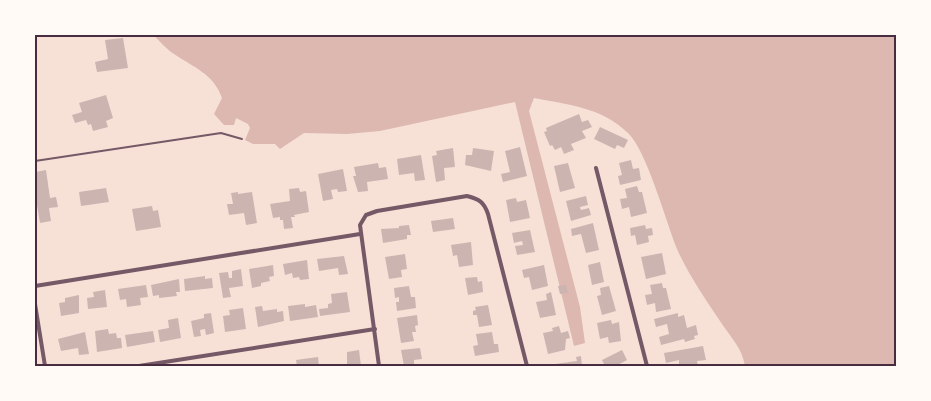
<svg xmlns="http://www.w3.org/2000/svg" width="931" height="401" font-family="'Work Sans',sans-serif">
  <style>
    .water { fill: #dcb8b0 }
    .building { fill: #ccb4b1 }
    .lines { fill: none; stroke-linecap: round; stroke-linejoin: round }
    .service { stroke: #755966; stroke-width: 2 }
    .minor { stroke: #755966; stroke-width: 4 }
    .neatline { fill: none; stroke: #4a2c40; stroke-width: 2 }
  </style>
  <rect width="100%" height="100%" fill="#f7e1d7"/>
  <path class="water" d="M 153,35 L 896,35 L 896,366 L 745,366 C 742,348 732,339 722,324 C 706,300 688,274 677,249 C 666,222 647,151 628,133 C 601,107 569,105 534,98 L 529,111 L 580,307 L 585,343 L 574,346 L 515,102 L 380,131 L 347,134 L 304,133 L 280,149 L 275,144 L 253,144 L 245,140 L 250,128 L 248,124 L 236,118 L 234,125 L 224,125 L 214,114 L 222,98 C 214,74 193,67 174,54 C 166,49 160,41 153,35 Z"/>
  <g class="building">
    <path d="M 123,38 L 128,68 L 97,72 L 95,62 L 108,59 L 105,40 Z"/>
    <path d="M 106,95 L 113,118 L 106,121 L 108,127 L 93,131 L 91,124 L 88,125 L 86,120 L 75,123 L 72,115 L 82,112 L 79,103 Z"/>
    <path d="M 579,114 L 582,122 L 588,120 L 592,127 L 582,131 L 586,138 L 571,144 L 574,150 L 564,154 L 561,147 L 555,150 L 552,145 L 550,146 L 544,132 L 547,131 L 546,128 Z"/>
    <path d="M 600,127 L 628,140 L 624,148 L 617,145 L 615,149 L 594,139 Z"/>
    <path d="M 520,147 L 527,176 L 503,182 L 501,174 L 510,172 L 505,151 Z"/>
    <path d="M 453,148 L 455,167 L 444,168 L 445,180 L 436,182 L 432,156 L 437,155 L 436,151 Z"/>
    <path d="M 473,148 L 494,151 L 491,171 L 465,165 L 466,155 L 472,155 Z"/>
    <path d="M 421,155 L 425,180 L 415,181 L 414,173 L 399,175 L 397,159 Z"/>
    <path d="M 631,160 L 633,169 L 639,168 L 641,180 L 620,185 L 618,176 L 622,175 L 619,163 Z"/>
    <path d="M 378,163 L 379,168 L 386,167 L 388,179 L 367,182 L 368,191 L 358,192 L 353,176 L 356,176 L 354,167 Z"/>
    <path d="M 568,163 L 575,188 L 560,192 L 554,166 Z"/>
    <path d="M 343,169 L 347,191 L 338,192 L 337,189 L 331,190 L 333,199 L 323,201 L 318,174 Z"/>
    <path d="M 46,170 L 50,198 L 56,197 L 58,207 L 49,208 L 51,221 L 40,223 L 35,193 L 35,172 Z"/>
    <path d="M 637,186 L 639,192 L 642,192 L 647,213 L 631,217 L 629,207 L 622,209 L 620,199 L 627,198 L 625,189 Z"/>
    <path d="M 106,188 L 109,202 L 81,206 L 79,192 Z"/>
    <path d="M 299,188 L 300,192 L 306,191 L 309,212 L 294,215 L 295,217 L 291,217 L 293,228 L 284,229 L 283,220 L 280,220 L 280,217 L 273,218 L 270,204 L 290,201 L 289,189 Z"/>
    <path d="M 238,192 L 238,194 L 252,192 L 257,223 L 246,225 L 244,213 L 229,215 L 227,204 L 233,204 L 231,193 Z"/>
    <path d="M 586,196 L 588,205 L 580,207 L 581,210 L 589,208 L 591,215 L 571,221 L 566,201 Z"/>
    <path d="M 516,198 L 517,202 L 526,200 L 530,218 L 510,222 L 506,200 Z"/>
    <path d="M 152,206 L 153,211 L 158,210 L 161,227 L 136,231 L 132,209 Z"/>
    <path d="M 453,218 L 455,229 L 433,232 L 431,221 Z"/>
    <path d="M 593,223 L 599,250 L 586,253 L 581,234 L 572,236 L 571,229 Z"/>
    <path d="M 409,225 L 411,235 L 407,235 L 407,239 L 383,243 L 381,229 L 399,228 L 399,226 Z"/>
    <path d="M 645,225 L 646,229 L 652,228 L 653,235 L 648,236 L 649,242 L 637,245 L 635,235 L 631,236 L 630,228 Z"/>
    <path d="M 530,230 L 535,252 L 517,255 L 515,246 L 523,245 L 522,241 L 514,243 L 512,233 Z"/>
    <path d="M 471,242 L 473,265 L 459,267 L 457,255 L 453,256 L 451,245 Z"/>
    <path d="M 662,253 L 666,274 L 646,279 L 641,257 Z"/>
    <path d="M 405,254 L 407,269 L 401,270 L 402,277 L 389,279 L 385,257 Z"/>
    <path d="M 344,256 L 348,274 L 339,275 L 338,268 L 319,271 L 317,259 Z"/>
    <path d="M 307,260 L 309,279 L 300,280 L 299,277 L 293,278 L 292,273 L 285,275 L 283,264 Z"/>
    <path d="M 600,262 L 604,282 L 592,285 L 588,265 Z"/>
    <path d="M 273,265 L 274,276 L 269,277 L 270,281 L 261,283 L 261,286 L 252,288 L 249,269 Z"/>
    <path d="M 544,265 L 548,286 L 532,290 L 529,277 L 524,278 L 522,270 Z"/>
    <path d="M 241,269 L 243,286 L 229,288 L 231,297 L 223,298 L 219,273 L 228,272 L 229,278 L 232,278 L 232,271 Z"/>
    <path d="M 205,276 L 205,279 L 212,278 L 213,288 L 185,291 L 184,279 Z"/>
    <path d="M 477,277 L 478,282 L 482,281 L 483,292 L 468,295 L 465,278 Z"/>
    <path d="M 179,279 L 180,292 L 176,292 L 177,296 L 159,298 L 159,295 L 153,296 L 151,285 Z"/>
    <path d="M 662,283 L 663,288 L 666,288 L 671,309 L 656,312 L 655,303 L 647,305 L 645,295 L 652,294 L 650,285 Z"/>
    <path d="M 146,285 L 148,297 L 140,298 L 141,305 L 127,307 L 126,299 L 120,300 L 118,289 Z"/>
    <path d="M 566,285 L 568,293 L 560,294 L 558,286 Z"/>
    <path d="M 409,286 L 411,297 L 415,297 L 416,308 L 397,311 L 396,302 L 399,302 L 399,297 L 395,298 L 394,288 Z"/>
    <path d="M 609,286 L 616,311 L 602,315 L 597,296 L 601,295 L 600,288 Z"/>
    <path d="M 105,290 L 107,307 L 88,309 L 87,298 L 94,297 L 93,292 Z"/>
    <path d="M 347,292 L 350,312 L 320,316 L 319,309 L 328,308 L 328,304 L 332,303 L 331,294 Z"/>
    <path d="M 551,292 L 556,315 L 540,318 L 536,302 L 547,300 L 546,294 Z"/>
    <path d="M 79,295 L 79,313 L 61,316 L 59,303 L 65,302 L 65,298 Z"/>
    <path d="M 305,304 L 305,307 L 316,305 L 318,317 L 290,321 L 288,306 Z"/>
    <path d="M 488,305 L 492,325 L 479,327 L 477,315 L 473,315 L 473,311 L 476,310 L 475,307 Z"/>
    <path d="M 262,306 L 263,311 L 277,309 L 277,312 L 283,311 L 284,321 L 258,327 L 255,307 Z"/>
    <path d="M 243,308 L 246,329 L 225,332 L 223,316 L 230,315 L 229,310 Z"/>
    <path d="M 211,313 L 214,333 L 206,335 L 205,329 L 200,330 L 201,336 L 194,337 L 191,321 L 204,318 L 204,314 Z"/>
    <path d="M 678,313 L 678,317 L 684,315 L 687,328 L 696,325 L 698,335 L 694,336 L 695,339 L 685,342 L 684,339 L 661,345 L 659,337 L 669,334 L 667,324 L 656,327 L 654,319 Z"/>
    <path d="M 417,315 L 418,325 L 415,326 L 416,332 L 412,332 L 414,341 L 401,343 L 397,318 Z"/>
    <path d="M 178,318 L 181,338 L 160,342 L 158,330 L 169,328 L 168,320 Z"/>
    <path d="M 611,320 L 612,324 L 619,322 L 621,341 L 609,343 L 608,337 L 600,339 L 597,323 Z"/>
    <path d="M 559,326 L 561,333 L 568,331 L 570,338 L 566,339 L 565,350 L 548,354 L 543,333 L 553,331 L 552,328 Z"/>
    <path d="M 108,329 L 109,334 L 116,333 L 117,338 L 121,338 L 122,348 L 97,352 L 95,331 Z"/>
    <path d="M 153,331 L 155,342 L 127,347 L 125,335 Z"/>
    <path d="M 85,332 L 89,354 L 79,355 L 78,348 L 61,351 L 58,339 Z"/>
    <path d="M 492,332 L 494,344 L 498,344 L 499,352 L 475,356 L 473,346 L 478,345 L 476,334 Z"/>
    <path d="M 703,346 L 706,360 L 697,361 L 698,366 L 679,366 L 679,360 L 666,363 L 664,353 Z"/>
    <path d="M 420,348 L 422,359 L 414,360 L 414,366 L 404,366 L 401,350 Z"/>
    <path d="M 359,350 L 361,366 L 347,366 L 347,352 Z"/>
    <path d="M 622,350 L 627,360 L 616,366 L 605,366 L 602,360 Z"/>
    <path d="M 581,356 L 582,366 L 555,366 L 555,364 L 577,361 L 576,357 Z"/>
    <path d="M 318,357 L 319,366 L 297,366 L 296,360 Z"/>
  </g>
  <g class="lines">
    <path class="service" d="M 35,161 L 221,133 L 242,139"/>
    <g class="minor">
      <path d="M 596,168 L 647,366"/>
      <path d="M 35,286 L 360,234"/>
      <path d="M 35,304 L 45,366"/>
      <path d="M 139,366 L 375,329"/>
      <path d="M 379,366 L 360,225 L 366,215 L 377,211 L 467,196 C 479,199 484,202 488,214 L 527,366"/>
    </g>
  </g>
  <rect width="931" height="401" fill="none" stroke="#fffaf5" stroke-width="72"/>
  <rect x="36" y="36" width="859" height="329" class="neatline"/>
</svg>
